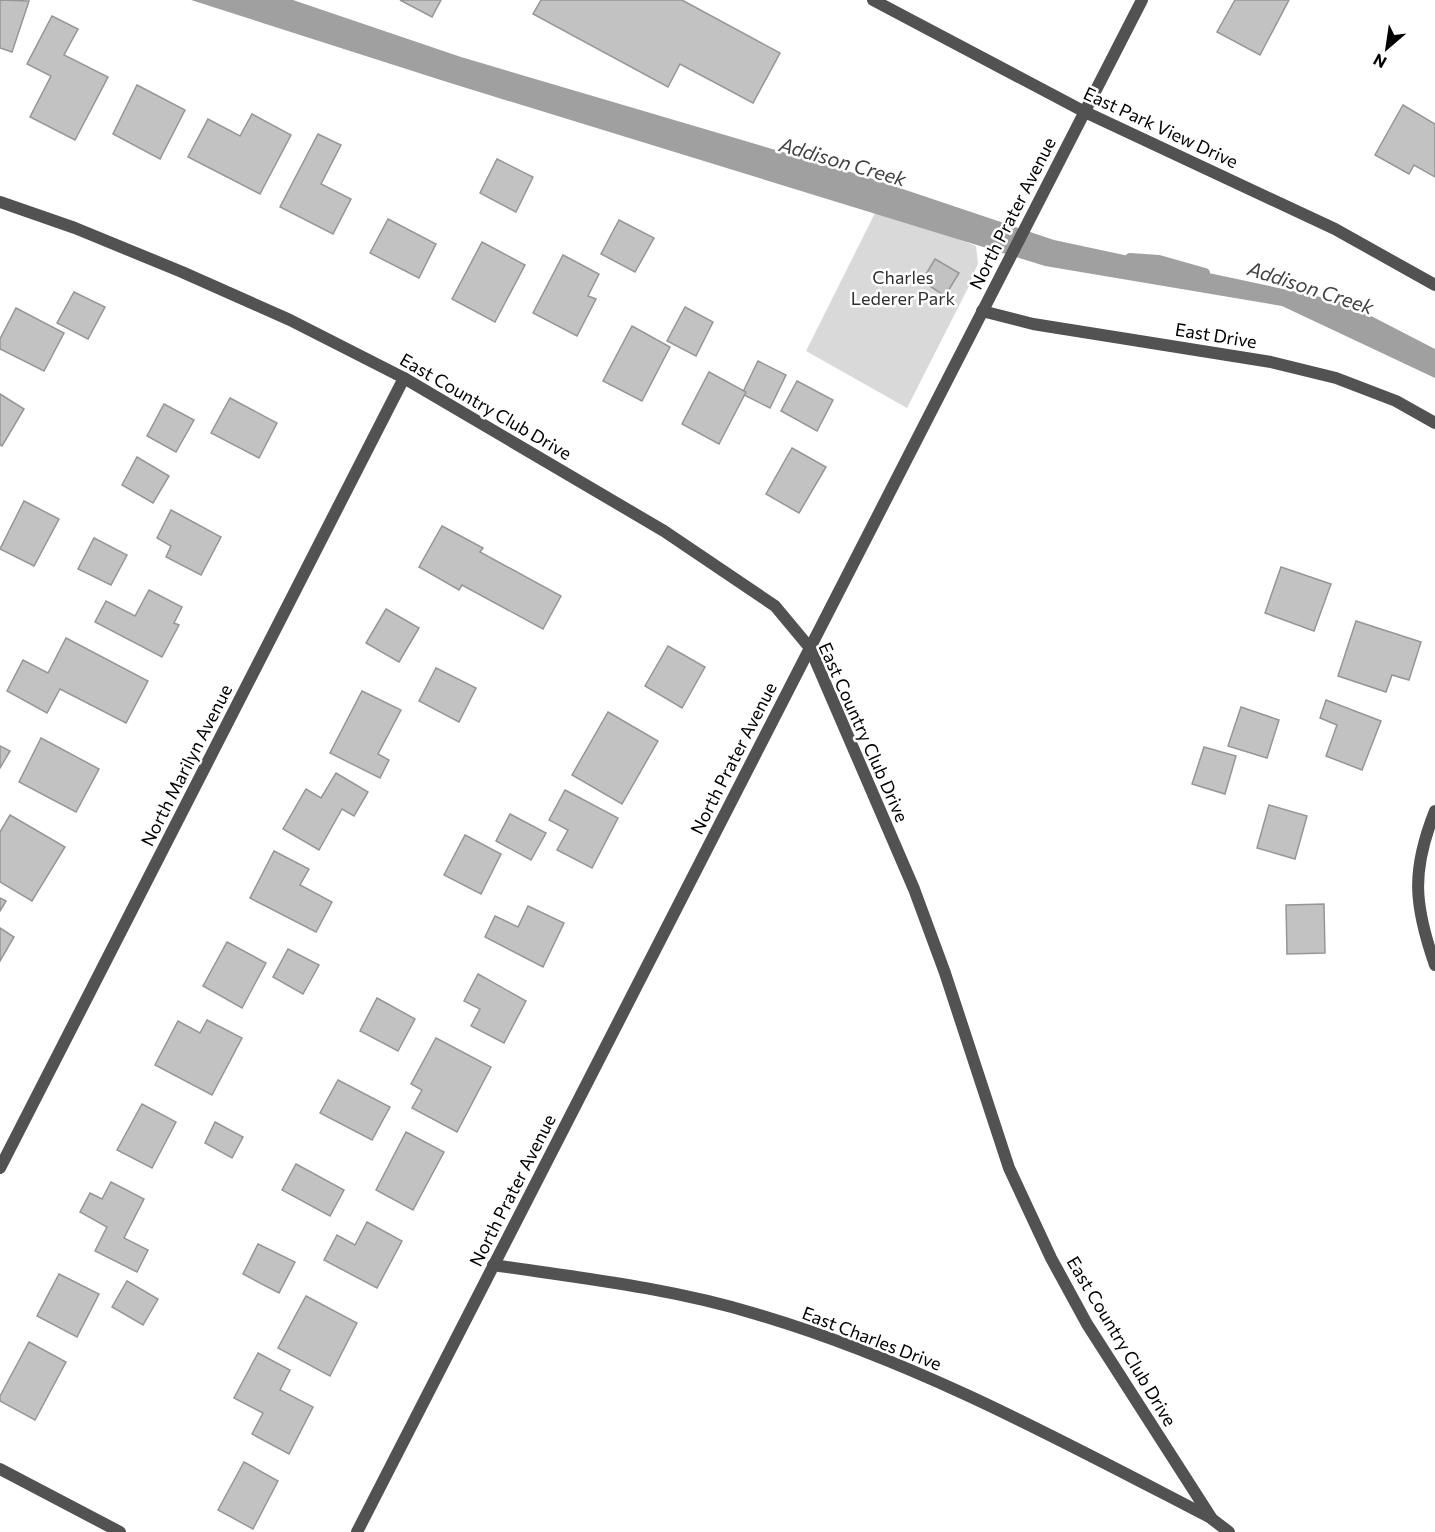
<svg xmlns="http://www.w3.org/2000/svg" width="1435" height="1532" font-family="Commissioner,sans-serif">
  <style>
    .green { fill: #d9d9d9 }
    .water { fill: #a0a0a0 }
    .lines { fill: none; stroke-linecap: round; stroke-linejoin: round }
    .stream { stroke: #a0a0a0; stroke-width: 10 }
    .building { fill: #c2c2c2; stroke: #969696; stroke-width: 1.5 }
    .minor { stroke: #525252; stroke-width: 12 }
    .labels { text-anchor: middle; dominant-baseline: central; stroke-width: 5; stroke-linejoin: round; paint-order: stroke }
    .street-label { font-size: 18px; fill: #000; stroke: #fff }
    .park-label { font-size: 18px; fill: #303030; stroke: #fff }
    .water-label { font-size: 20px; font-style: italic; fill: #414141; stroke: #fff }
  </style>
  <rect width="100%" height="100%" fill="#fff"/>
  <path class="green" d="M 878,207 L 976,246 L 978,263 L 968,288 L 907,408 L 806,351 Z"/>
  <path class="water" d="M 191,0 L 293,0 L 461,57 L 864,176 L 1054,240 L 1344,302 L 1435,349 L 1435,378 L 1282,306 L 1045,266 L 447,82 Z"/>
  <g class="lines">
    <path class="stream" d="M 1130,258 L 1159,260 L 1205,273"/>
  </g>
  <g class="building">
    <path d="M 0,0 L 29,1 L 12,52 L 0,48 Z"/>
    <path d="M 400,0 L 441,0 L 432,17 Z"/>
    <path d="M 541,0 L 682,0 L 780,53 L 753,103 L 680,64 L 668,87 L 533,14 Z"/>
    <path d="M 1235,0 L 1289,0 L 1260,55 L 1217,32 Z"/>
    <path d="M 52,16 L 78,29 L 64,55 L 108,77 L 75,140 L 30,117 L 51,76 L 27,64 Z"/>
    <path d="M 137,85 L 185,110 L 160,159 L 113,134 Z"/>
    <path d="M 1403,105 L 1435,124 L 1435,177 L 1414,165 L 1409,174 L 1375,155 Z"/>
    <path d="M 252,114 L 291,135 L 260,194 L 188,157 L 208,119 L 240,136 Z"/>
    <path d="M 318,134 L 341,145 L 321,184 L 351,199 L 333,234 L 280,207 Z"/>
    <path d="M 497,159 L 533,177 L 516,212 L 480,193 Z"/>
    <path d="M 388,219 L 436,244 L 419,278 L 370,253 Z"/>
    <path d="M 619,220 L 654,238 L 635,272 L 601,254 Z"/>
    <path d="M 482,242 L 525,265 L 495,322 L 452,299 Z"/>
    <path d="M 563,255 L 599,274 L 588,296 L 596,299 L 577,336 L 533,313 Z"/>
    <path d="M 935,259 L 959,273 L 945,296 L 922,281 Z"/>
    <path d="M 74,292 L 105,307 L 88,339 L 57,323 Z"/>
    <path d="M 685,307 L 713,322 L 696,356 L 667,341 Z"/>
    <path d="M 16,308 L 64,333 L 44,371 L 0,349 L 0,339 Z"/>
    <path d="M 632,326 L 670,347 L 642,401 L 603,381 Z"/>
    <path d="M 758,361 L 786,375 L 770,408 L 742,394 Z"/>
    <path d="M 709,372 L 746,392 L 719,444 L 682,424 Z"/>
    <path d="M 797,381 L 833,400 L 817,431 L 781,411 Z"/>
    <path d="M 0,394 L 24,409 L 2,446 L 0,445 Z"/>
    <path d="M 230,398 L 277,423 L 259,458 L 211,433 Z"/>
    <path d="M 164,404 L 194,420 L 176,452 L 147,436 Z"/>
    <path d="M 792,448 L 826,467 L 799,513 L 766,494 Z"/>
    <path d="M 137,457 L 169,476 L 153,503 L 122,485 Z"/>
    <path d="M 24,501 L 59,519 L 34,566 L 0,549 Z"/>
    <path d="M 171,510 L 221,537 L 201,575 L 166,557 L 171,546 L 157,538 Z"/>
    <path d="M 442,526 L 483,548 L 480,552 L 561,596 L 543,629 L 462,585 L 459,590 L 419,567 Z"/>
    <path d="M 94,538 L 127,555 L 111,585 L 78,569 Z"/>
    <path d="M 1281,567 L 1331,584 L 1314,631 L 1265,613 Z"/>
    <path d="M 149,590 L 182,607 L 174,623 L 179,625 L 162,657 L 95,622 L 106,601 L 135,616 Z"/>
    <path d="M 386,609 L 419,628 L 399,662 L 366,643 Z"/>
    <path d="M 1356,621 L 1421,642 L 1409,680 L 1392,675 L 1386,692 L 1338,676 Z"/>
    <path d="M 66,638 L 148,681 L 126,723 L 60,689 L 47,713 L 7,691 L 23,660 L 48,673 Z"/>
    <path d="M 668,646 L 705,667 L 682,708 L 645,686 Z"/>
    <path d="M 436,668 L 476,688 L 459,722 L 419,701 Z"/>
    <path d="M 362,691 L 401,710 L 378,754 L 389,760 L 380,778 L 330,753 Z"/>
    <path d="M 1326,700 L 1381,721 L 1362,770 L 1326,756 L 1337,725 L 1320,718 Z"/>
    <path d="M 1241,707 L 1279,720 L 1267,758 L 1228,746 Z"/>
    <path d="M 608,712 L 658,741 L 622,804 L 572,775 Z"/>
    <path d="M 41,738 L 99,769 L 76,812 L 19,782 Z"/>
    <path d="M 0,746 L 10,751 L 0,768 Z"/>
    <path d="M 1204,747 L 1236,756 L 1225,794 L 1192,784 Z"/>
    <path d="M 336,773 L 368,792 L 354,816 L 342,809 L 319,850 L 283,829 L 306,789 L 321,798 Z"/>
    <path d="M 565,790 L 618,818 L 592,868 L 557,850 L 568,830 L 549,820 Z"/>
    <path d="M 1269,805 L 1307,816 L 1295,859 L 1257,848 Z"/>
    <path d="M 510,814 L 546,833 L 531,860 L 496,841 Z"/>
    <path d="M 10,815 L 65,847 L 32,901 L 0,882 L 0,832 Z"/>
    <path d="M 465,835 L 501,854 L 481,894 L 444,875 Z"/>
    <path d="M 274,851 L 309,869 L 300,885 L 332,902 L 316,932 L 250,898 Z"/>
    <path d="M 0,898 L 6,901 L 0,911 Z"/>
    <path d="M 1324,904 L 1325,953 L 1287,954 L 1286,905 Z"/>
    <path d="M 528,906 L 564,923 L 543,967 L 485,937 L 495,916 L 518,927 Z"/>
    <path d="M 0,928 L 14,937 L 0,961 Z"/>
    <path d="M 227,942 L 266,963 L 242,1008 L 203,986 Z"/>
    <path d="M 288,949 L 319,965 L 303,994 L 273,977 Z"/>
    <path d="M 478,974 L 526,1001 L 504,1043 L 471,1026 L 480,1009 L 464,1001 Z"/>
    <path d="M 377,998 L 415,1019 L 398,1051 L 360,1031 Z"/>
    <path d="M 207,1020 L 242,1038 L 212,1095 L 155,1065 L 178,1021 L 200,1033 Z"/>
    <path d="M 436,1038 L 491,1067 L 457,1132 L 412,1108 L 422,1090 L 411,1084 Z"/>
    <path d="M 338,1080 L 390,1107 L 372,1140 L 320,1113 Z"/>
    <path d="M 142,1104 L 176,1122 L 152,1168 L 117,1150 Z"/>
    <path d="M 215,1122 L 243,1137 L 232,1158 L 205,1143 Z"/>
    <path d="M 406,1132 L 444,1152 L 413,1210 L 376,1190 Z"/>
    <path d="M 296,1164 L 344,1190 L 330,1216 L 282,1190 Z"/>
    <path d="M 111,1182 L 144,1199 L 124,1238 L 148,1250 L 137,1272 L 95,1251 L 107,1227 L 80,1212 L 90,1193 L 102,1199 Z"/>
    <path d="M 367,1222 L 402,1241 L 377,1288 L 324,1260 L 337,1235 L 355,1245 Z"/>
    <path d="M 258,1244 L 295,1262 L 279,1293 L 243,1274 Z"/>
    <path d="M 59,1274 L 99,1294 L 77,1337 L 37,1316 Z"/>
    <path d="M 127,1281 L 158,1299 L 143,1325 L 112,1307 Z"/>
    <path d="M 306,1296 L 357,1323 L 330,1376 L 278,1348 Z"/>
    <path d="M 29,1342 L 66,1362 L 35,1420 L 0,1401 L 0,1396 Z"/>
    <path d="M 258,1353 L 290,1370 L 280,1390 L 313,1407 L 289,1454 L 252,1434 L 263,1413 L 234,1398 Z"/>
    <path d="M 244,1462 L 278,1481 L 253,1529 L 218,1510 Z"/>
  </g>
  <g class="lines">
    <g class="minor">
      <path d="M 873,0 L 1085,112 L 1335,229 L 1435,285"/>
      <path d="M 0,202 L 75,228 L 182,272 L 290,320 L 404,378 L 664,531 L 775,606 L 810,648 L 914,889 L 945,973 L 1009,1168 L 1051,1258 L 1087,1324 L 1212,1519 L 1229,1532"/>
      <path d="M 982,311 L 1033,324 L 1271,362 L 1336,378 L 1396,401 L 1435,423"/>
      <path d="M 1435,811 C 1411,871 1414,905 1435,965"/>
      <path d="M 0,1168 L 404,378"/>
      <path d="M 493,1265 C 581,1278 671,1288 756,1314 C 916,1361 1064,1442 1211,1518"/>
      <path d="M 0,1469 L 120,1532"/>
      <path d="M 357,1532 L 1142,0"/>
    </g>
  </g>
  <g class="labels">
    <g class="street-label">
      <text transform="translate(1161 127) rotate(25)">East Park View Drive</text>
      <text transform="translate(1012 213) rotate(-63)">North Prater Avenue</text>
      <text transform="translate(1216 335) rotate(9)">East Drive</text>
      <text transform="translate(486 406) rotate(30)">East Country Club Drive</text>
      <text transform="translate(864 732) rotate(66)">East Country Club Drive</text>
      <text transform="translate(733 758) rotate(-63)">North Prater Avenue</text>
      <text transform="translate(186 765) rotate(-63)">North Marilyn Avenue</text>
      <text transform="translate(512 1190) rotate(-63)">North Prater Avenue</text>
      <text transform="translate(872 1338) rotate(21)">East Charles Drive</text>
      <text transform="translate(1122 1341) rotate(59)">East Country Club Drive</text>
    </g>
    <g class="park-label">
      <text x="903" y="277">Charles<tspan x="903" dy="21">Lederer Park</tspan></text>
    </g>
    <g class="water-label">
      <text transform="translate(843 161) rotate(16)">Addison Creek</text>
      <text transform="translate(1311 287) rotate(18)">Addison Creek</text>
    </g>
  </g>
  <g transform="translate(1387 48) rotate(209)" stroke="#ffffff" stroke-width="4.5" paint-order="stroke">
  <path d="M0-4.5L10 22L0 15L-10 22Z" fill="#000000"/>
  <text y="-9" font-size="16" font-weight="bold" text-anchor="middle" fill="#000000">N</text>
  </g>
</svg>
